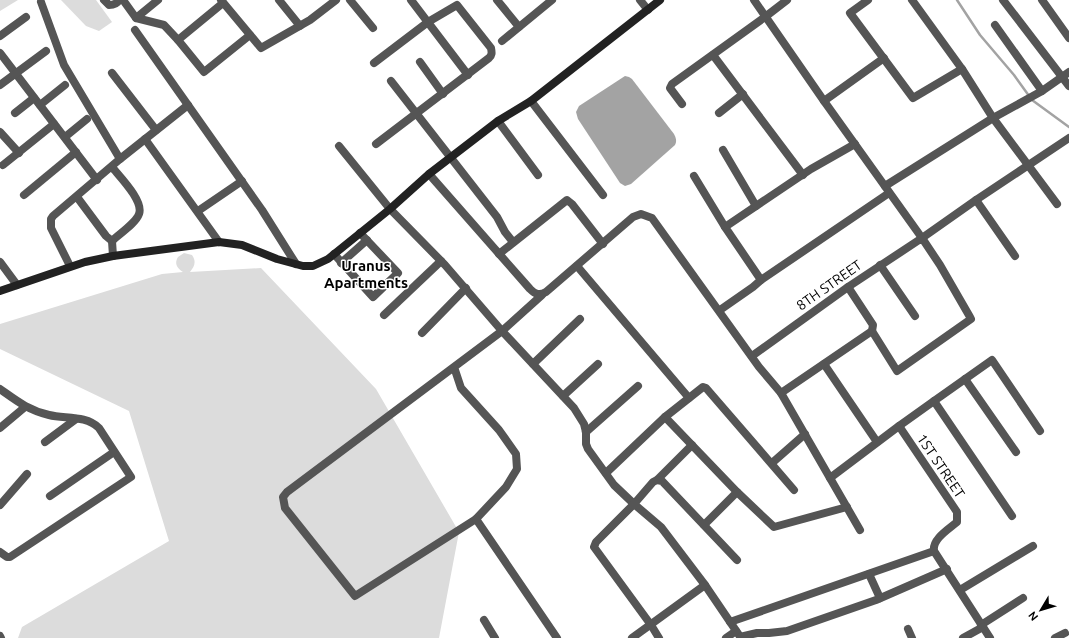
<svg xmlns="http://www.w3.org/2000/svg" width="1069" height="638" font-family="Ubuntu,sans-serif">
  <style>
    .green { fill: #dcdcdc }
    .water { fill: #a3a3a3 }
    .lines { fill: none; stroke-linecap: round; stroke-linejoin: round }
    .stream { stroke: #a3a3a3; stroke-width: 2.5 }
    .street { stroke: #555; stroke-width: 8 }
    .secondary { stroke: #222; stroke-width: 8 }
    .labels { text-anchor: middle; dominant-baseline: central; stroke-width: 3; stroke-linejoin: round; paint-order: stroke }
    .street-label { font-size: 14px; fill: #000; stroke: #fff }
    .neighbourhood-label { font-size: 15px; font-weight: bold; fill: #000; stroke: #fff }
  </style>
  <rect width="100%" height="100%" fill="#fff"/>
  <g class="green">
    <path d="M 0,0 L 18,0 L 0,11 Z"/>
    <path d="M 61,0 L 96,0 L 112,22 L 99,31 L 86,26 Z"/>
    <path d="M 184,253 L 192,255 C 197,262 194,267 190,272 L 261,268 L 376,389 L 459,532 L 439,638 L 18,638 L 22,627 L 169,541 L 129,411 L 0,349 L 0,324 L 162,274 L 183,272 C 177,268 174,264 178,257 Z"/>
  </g>
  <path class="water" d="M 625,76 L 629,77 L 632,79 L 674,134 C 676,138 677,141 675,145 L 631,184 L 625,186 L 620,183 L 578,119 L 576,112 L 579,106 Z"/>
  <g class="lines">
    <path class="stream" d="M 957,0 L 980,35 L 1014,75 L 1032,100 L 1069,127"/>
    <g class="street">
      <path d="M 104,0 L 109,5 C 114,5 117,4 119,0"/>
      <path d="M 123,0 L 136,18 L 164,25 L 178,40 L 204,72 L 250,35"/>
      <path d="M 221,0 L 261,48 L 310,20 L 336,0"/>
      <path d="M 279,0 L 300,26"/>
      <path d="M 350,0 L 373,28"/>
      <path d="M 411,0 L 468,75"/>
      <path d="M 497,0 L 519,27"/>
      <path d="M 640,0 L 648,10"/>
      <path d="M 754,0 L 824,101 L 922,238 L 976,200 L 1069,138"/>
      <path d="M 868,0 L 850,13 L 913,98 L 962,69"/>
      <path d="M 912,0 L 962,69 L 993,118 L 1042,91 L 995,25"/>
      <path d="M 1003,0 L 1069,86"/>
      <path d="M 1042,0 L 1069,38"/>
      <path d="M 41,2 L 64,65 L 120,159"/>
      <path d="M 136,18 L 158,0"/>
      <path d="M 135,30 L 262,210 L 296,264"/>
      <path d="M 0,36 L 26,17"/>
      <path d="M 178,40 L 223,3"/>
      <path d="M 502,41 L 552,0"/>
      <path d="M 0,53 L 97,180"/>
      <path d="M 713,55 L 803,175"/>
      <path d="M 420,62 L 443,94"/>
      <path d="M 374,63 L 428,22 L 457,5 L 491,48 C 492,53 492,55 489,58 L 376,144"/>
      <path d="M 112,73 L 156,130"/>
      <path d="M 391,81 L 497,217 L 505,232 L 513,242"/>
      <path d="M 0,85 L 46,51"/>
      <path d="M 1042,91 L 1069,72"/>
      <path d="M 531,101 L 603,195"/>
      <path d="M 824,101 L 884,58"/>
      <path d="M 682,104 L 670,88 L 672,84 L 765,17 L 787,0"/>
      <path d="M 40,105 L 65,85"/>
      <path d="M 15,113 L 34,98"/>
      <path d="M 719,113 L 743,94"/>
      <path d="M 498,121 L 538,175"/>
      <path d="M 0,132 L 19,153"/>
      <path d="M 65,137 L 87,119"/>
      <path d="M 145,139 L 219,242"/>
      <path d="M 855,144 L 811,169 L 725,227 L 761,280 L 889,193"/>
      <path d="M 339,146 L 390,209 L 445,265 L 502,331 L 574,408 L 584,424 L 586,432 L 586,444 L 588,449 L 614,485 L 634,504 L 661,527 L 705,585 L 741,638"/>
      <path d="M 723,150 L 756,206"/>
      <path d="M 3,165 L 54,124"/>
      <path d="M 112,167 C 120,177 144,201 139,214 C 136,223 119,234 112,241 L 113,256"/>
      <path d="M 429,174 L 530,289 C 535,294 539,296 546,292 L 633,217 L 641,214 L 652,218 L 759,367 L 781,393 L 830,478 L 899,426 L 934,401"/>
      <path d="M 694,176 L 725,227"/>
      <path d="M 885,186 L 993,118 L 1057,204"/>
      <path d="M 24,195 L 76,152"/>
      <path d="M 77,197 L 106,236 L 112,241"/>
      <path d="M 976,200 L 1015,256"/>
      <path d="M 198,211 L 242,181"/>
      <path d="M 334,254 L 373,297 L 398,273 L 360,233"/>
      <path d="M 499,254 L 567,200 L 572,204 L 603,244"/>
      <path d="M 0,262 L 17,285"/>
      <path d="M 341,263 L 367,240"/>
      <path d="M 880,265 L 915,316"/>
      <path d="M 70,266 L 51,228 L 51,219 L 53,216 L 120,159 L 188,105"/>
      <path d="M 577,266 L 689,398"/>
      <path d="M 720,310 L 753,287 L 761,280"/>
      <path d="M 384,315 L 441,261"/>
      <path d="M 422,333 L 466,288"/>
      <path d="M 752,356 L 848,287 L 922,238 L 940,265 L 970,317 L 971,319 L 897,371 L 872,331"/>
      <path d="M 533,364 L 580,319"/>
      <path d="M 824,364 L 877,442"/>
      <path d="M 454,367 L 461,388 L 499,430 L 516,454 L 517,469 L 506,487 L 476,519 L 355,596 L 285,508 L 283,497 L 287,492 L 502,331 L 542,295"/>
      <path d="M 965,379 L 1016,452"/>
      <path d="M 0,389 C 17,401 28,410 49,415 C 65,419 86,415 99,428 L 131,477 L 10,557 L 7,557 L 0,552"/>
      <path d="M 781,393 L 872,331 L 873,325 L 848,287"/>
      <path d="M 563,396 L 598,364"/>
      <path d="M 665,417 L 737,492 L 774,527 L 847,507"/>
      <path d="M 899,426 L 957,512 L 957,522 C 949,529 932,539 934,551 L 990,638"/>
      <path d="M 0,428 L 25,407"/>
      <path d="M 586,432 L 638,386"/>
      <path d="M 45,442 L 76,419"/>
      <path d="M 772,463 L 805,434"/>
      <path d="M 606,473 L 665,417 L 703,387 L 706,388 L 794,490"/>
      <path d="M 830,478 L 860,530"/>
      <path d="M 657,480 L 692,445"/>
      <path d="M 50,496 L 114,452"/>
      <path d="M 0,505 L 27,474"/>
      <path d="M 1012,516 L 934,401 L 992,360 L 1040,431"/>
      <path d="M 476,519 L 557,638"/>
      <path d="M 704,525 L 737,492"/>
      <path d="M 869,574 L 880,598"/>
      <path d="M 960,590 L 1033,546"/>
      <path d="M 484,620 L 495,638"/>
      <path d="M 730,622 L 934,551"/>
      <path d="M 981,625 L 1023,598"/>
      <path d="M 908,629 L 912,638"/>
      <path d="M 0,636 L 1,638"/>
      <path d="M 740,637 L 757,633 L 769,633 L 787,631 L 876,600 L 947,569"/>
      <path d="M 632,638 L 705,585"/>
      <path d="M 659,638 L 651,625 L 594,547 L 596,542 L 634,504 L 653,482 L 657,480 L 662,481 L 737,560"/>
      <path d="M 726,638 L 736,631"/>
      <path d="M 963,638 L 983,627"/>
      <path d="M 1055,638 L 1065,633"/>
    </g>
    <path class="secondary" d="M 0,291 L 85,262 L 113,256 L 219,242 L 242,245 L 277,259 L 303,266 L 313,266 L 328,259 L 390,209 L 429,174 L 498,121 L 531,101 L 660,0"/>
  </g>
  <g class="labels">
    <g class="street-label">
      <text transform="translate(829 285) rotate(-35)">8TH STREET</text>
      <text transform="translate(941 466) rotate(56)">1ST STREET</text>
    </g>
    <g class="neighbourhood-label">
      <text x="366" y="265">Uranus<tspan x="366" dy="17">Apartments</tspan></text>
    </g>
  </g>
  <g transform="translate(1041 610) rotate(232)" stroke="#ffffff" stroke-width="3" paint-order="stroke">
  <path d="M0-3L7 15L0 10L-7 15Z" fill="#000000"/>
  <text y="-6" font-size="11" font-weight="bold" text-anchor="middle" fill="#000000">N</text>
  </g>
</svg>
